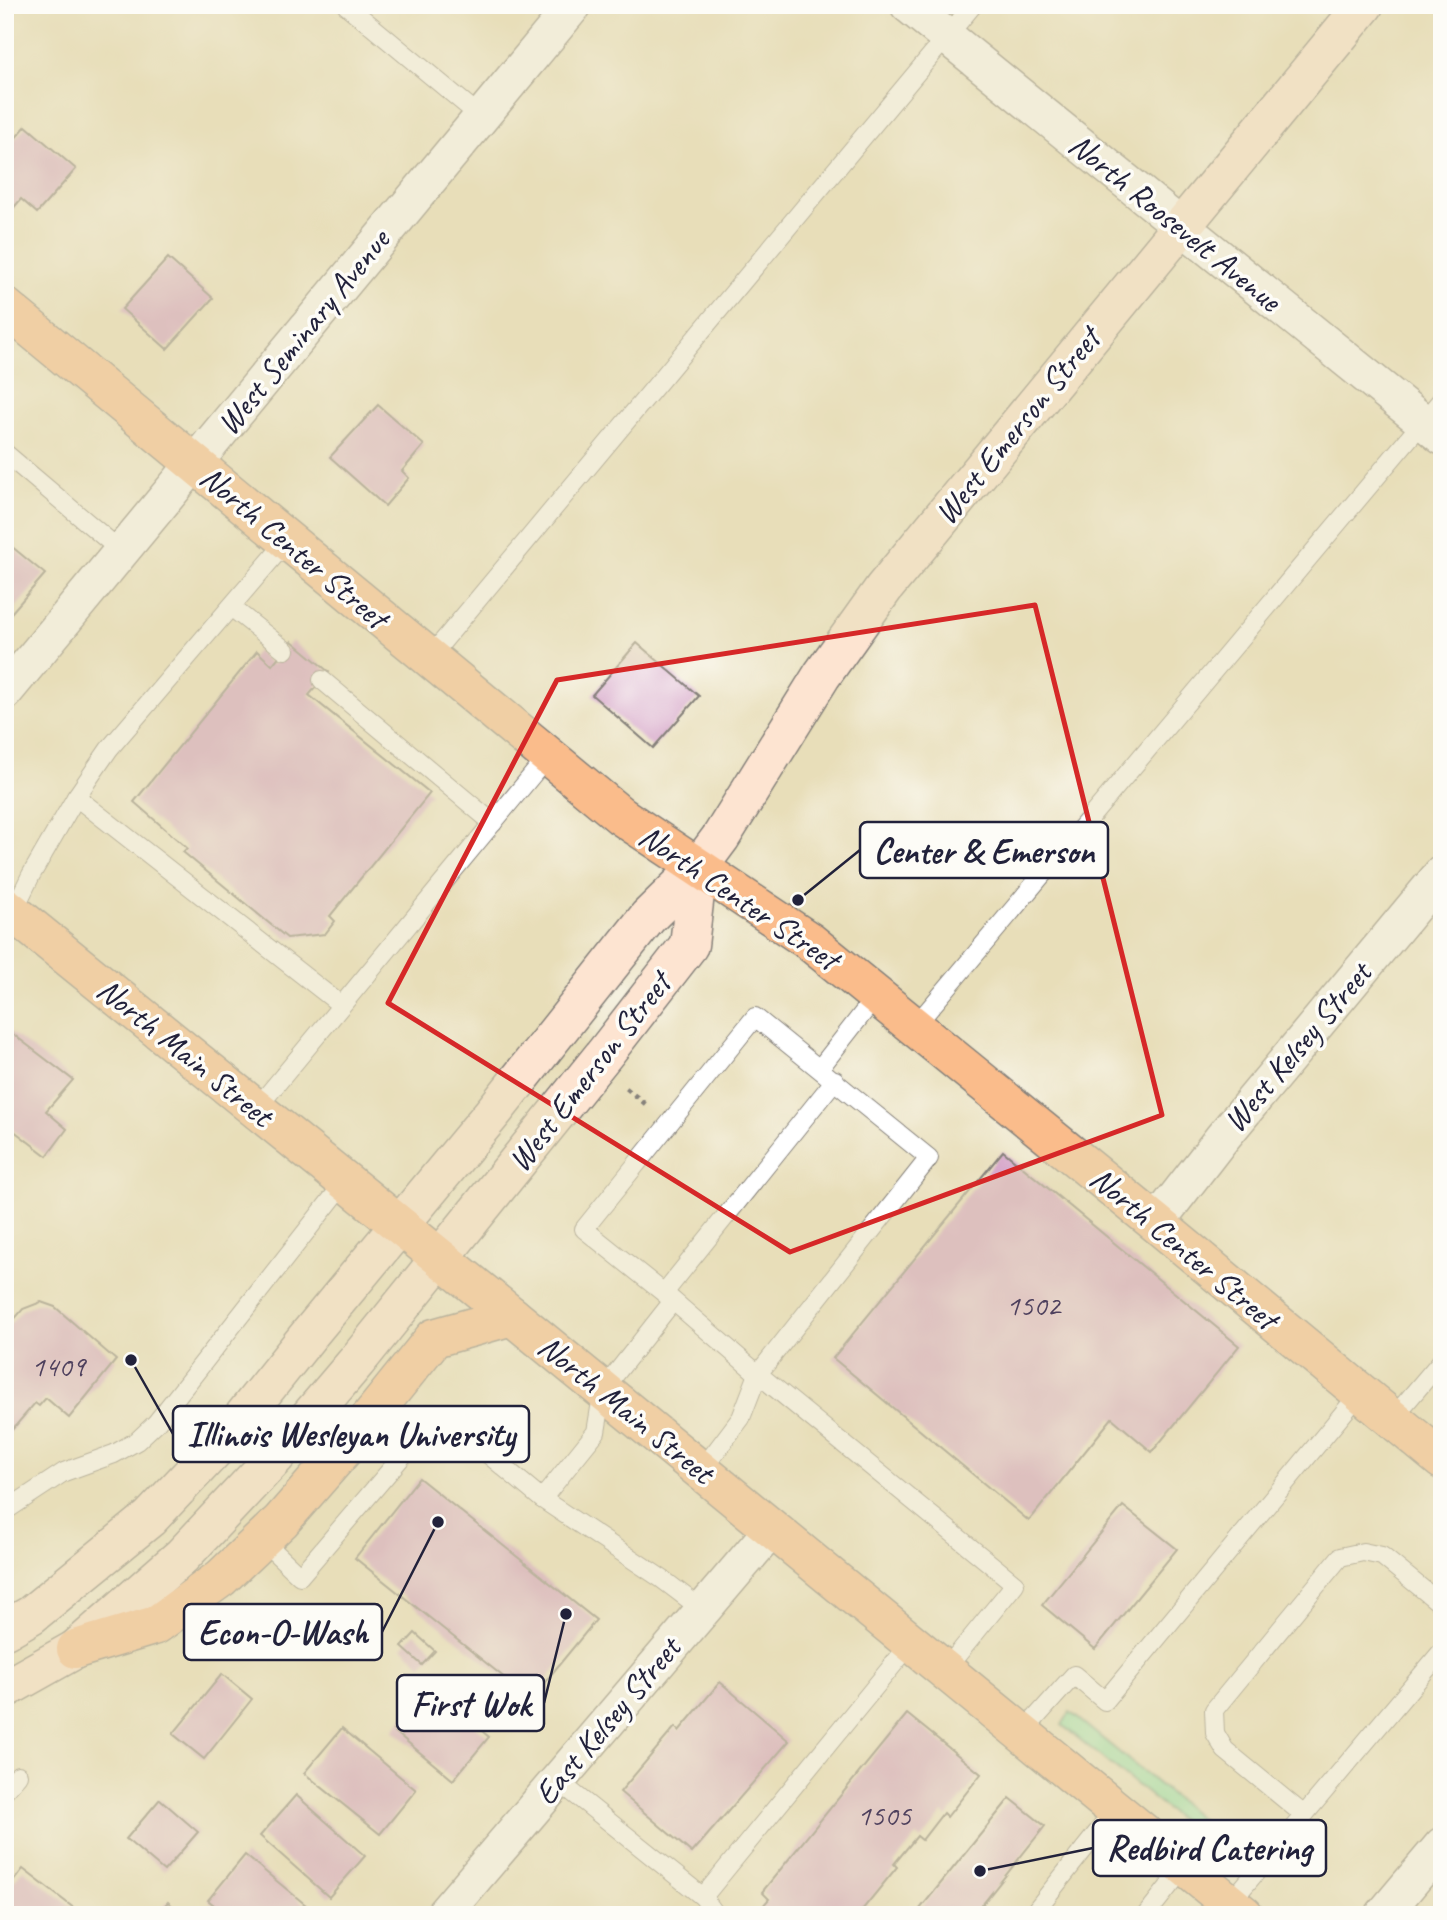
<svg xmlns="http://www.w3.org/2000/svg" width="1447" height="1920" font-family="Caveat,sans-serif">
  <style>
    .green { fill: #8ae1a4; stroke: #568270; stroke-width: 2 }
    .building { fill: #d19bc4 }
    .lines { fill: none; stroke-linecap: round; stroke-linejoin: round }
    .lane-casing { stroke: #85807a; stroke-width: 20 }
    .street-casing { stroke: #85807a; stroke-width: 38 }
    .secondary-casing { stroke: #85807a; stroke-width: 41 }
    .primary-casing { stroke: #85807a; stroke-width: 41 }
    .path { stroke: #85807a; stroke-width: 4.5; stroke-dasharray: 5 5; stroke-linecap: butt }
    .lane { stroke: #fff; stroke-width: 18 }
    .street { stroke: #fff; stroke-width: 35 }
    .secondary { stroke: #fde4d1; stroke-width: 38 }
    .primary { stroke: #fabc8b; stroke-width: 38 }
    .marked { fill: none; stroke: #d62828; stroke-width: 5; stroke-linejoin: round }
    .labels { text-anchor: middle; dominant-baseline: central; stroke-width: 7; stroke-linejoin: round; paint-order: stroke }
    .number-label { font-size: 30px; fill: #4e405d }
    .street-label { font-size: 33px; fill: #22223b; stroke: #fdfcf7 }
    .leader { fill: none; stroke: #22223b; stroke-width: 2.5 }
    .callout-dot { fill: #22223b; stroke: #fdfcf7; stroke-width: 2.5 }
    .callout { fill: #fdfcf7; stroke: #22223b; stroke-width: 2.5 }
    .callout-label { font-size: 35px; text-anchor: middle; font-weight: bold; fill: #22223b }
  </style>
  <rect width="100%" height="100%" fill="#fdfcf7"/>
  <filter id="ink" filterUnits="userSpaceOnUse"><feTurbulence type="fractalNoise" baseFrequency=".0143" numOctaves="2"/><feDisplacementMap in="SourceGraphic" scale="14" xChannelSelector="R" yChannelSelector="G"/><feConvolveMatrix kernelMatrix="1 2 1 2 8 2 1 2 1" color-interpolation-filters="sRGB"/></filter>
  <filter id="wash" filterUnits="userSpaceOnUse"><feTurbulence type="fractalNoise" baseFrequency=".00686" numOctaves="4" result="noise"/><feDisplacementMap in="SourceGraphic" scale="28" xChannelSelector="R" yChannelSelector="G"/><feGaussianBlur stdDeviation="1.57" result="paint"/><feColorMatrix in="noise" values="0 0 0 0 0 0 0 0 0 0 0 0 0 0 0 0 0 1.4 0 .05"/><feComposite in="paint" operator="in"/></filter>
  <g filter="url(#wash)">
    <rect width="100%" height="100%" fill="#e8deb9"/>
    <path class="green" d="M 1070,1712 L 1252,1861 L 1233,1863 L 1062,1725 Z"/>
    <g id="blocks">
      <g class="building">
        <path d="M 26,126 L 76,169 L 37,213 L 21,199 L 10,212 L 5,208 L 5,150 Z"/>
        <path d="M 168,258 L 213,298 L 167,349 L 122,309 Z"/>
        <path d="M 378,405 L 424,445 L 402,471 L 409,478 L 385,506 L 330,457 Z"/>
        <path d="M 5,541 L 45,574 L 5,620 Z"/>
        <path d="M 292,641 L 329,672 L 309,695 L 430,793 L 330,916 L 335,921 L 325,934 L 287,938 L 183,852 L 187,848 L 134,802 L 257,651 L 272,665 Z"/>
        <path d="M 637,643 L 699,696 L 653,748 L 592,695 Z"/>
        <path d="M 5,1028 L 73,1080 L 46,1111 L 67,1129 L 47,1156 L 5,1124 Z"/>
        <path d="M 1003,1151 L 1239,1346 L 1152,1452 L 1112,1418 L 1029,1521 L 833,1358 Z"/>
        <path d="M 41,1302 L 55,1307 L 116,1360 L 69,1418 L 46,1398 L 39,1406 L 35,1403 L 5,1438 L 5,1330 L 23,1309 Z"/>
        <path d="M 419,1478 L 596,1620 L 531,1699 L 355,1558 Z"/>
        <path d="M 1123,1506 L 1177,1549 L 1095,1649 L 1042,1605 Z"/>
        <path d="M 415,1633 L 435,1651 L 422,1665 L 402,1647 Z"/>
        <path d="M 222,1674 L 252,1699 L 204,1759 L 173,1734 Z"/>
        <path d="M 720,1682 L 789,1741 L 692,1853 L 620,1792 L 675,1727 L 679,1731 Z"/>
        <path d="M 429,1687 L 489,1737 L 453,1780 L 393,1730 Z"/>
        <path d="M 907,1714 L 981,1774 L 947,1817 L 943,1813 L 922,1840 L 917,1836 L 894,1864 L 897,1867 L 858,1915 L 770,1915 L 761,1908 L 769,1899 L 762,1892 Z"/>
        <path d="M 342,1728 L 416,1790 L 380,1834 L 304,1773 Z"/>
        <path d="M 296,1795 L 365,1856 L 329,1897 L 260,1836 Z"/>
        <path d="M 1010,1798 L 1045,1826 L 974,1915 L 915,1915 Z"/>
        <path d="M 160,1799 L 198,1832 L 164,1871 L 126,1839 Z"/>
        <path d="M 245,1855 L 318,1915 L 226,1915 L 208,1900 Z"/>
        <path d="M 23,1869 L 79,1912 L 77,1915 L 5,1915 L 5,1892 Z"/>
        <path d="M 168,1902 L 183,1915 L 156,1915 Z"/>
      </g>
    </g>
  </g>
  <g filter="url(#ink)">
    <use href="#blocks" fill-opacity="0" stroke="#85807a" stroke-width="2"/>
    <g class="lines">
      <defs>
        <g id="lane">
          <path d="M 346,5 L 481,117"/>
          <path d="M 5,453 L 122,552"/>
          <path d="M 231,607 L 285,650"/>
          <path d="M 429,658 L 973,5"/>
          <path d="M 322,680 L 493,823"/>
          <path d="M 76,797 L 109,749 L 287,541"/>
          <path d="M 13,912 L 31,875 L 76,797 L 341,1005"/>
          <path d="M 755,1017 L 929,1158 L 758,1374 L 664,1293 L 584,1229 Z"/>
          <path d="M 915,1026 L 1442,399"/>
          <path d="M 820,1068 L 877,995"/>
          <path d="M 256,1109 L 548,756"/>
          <path d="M 664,1293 L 835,1080"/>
          <path d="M 1392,1419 L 1442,1360"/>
          <path d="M 701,1471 L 741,1418 L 758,1374 L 1015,1584 L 945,1670"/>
          <path d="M 542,1499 L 662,1579 L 703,1610"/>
          <path d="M 5,1511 L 64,1472 L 114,1454 L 137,1441 L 156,1423 L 345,1182"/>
          <path d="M 262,1540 L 300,1576 L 411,1446 L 438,1431 L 465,1435 L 542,1499 L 596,1432 L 603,1390 L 673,1301"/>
          <path d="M 1022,1733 L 1074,1675 L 1105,1701 L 1360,1393"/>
          <path d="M 557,1780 L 703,1897 L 716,1915"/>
          <path d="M 5,1790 L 18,1775"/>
          <path d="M 1304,1815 L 1225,1750 L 1215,1733 L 1214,1710 L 1340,1557 L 1363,1552 L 1382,1556 L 1442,1605"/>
          <path d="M 703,1897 L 911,1643"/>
          <path d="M 1230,1903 L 1442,1651"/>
          <path d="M 1032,1915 L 1115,1810"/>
          <path d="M 1146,1915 L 1185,1866"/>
        </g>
        <g id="street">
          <path d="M 908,5 L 1442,437"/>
          <path d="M 5,692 L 574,5"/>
          <path d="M 1156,1223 L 1222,1138 L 1442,873"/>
          <path d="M 443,1915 L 772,1529"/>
          <path d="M 1383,1915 L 1442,1845"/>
        </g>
        <g id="secondary">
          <path d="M 5,1630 L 31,1615 L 150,1518 L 231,1432 L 307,1337 L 495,1110 L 648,917 L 698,868 L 721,837 L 822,675 L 884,588 L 1364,5"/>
          <path d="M 5,1689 L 76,1649 L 182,1556 L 276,1456 L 357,1361 L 606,1052 L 689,945 L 698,868"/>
        </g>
        <g id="primary">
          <path d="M 5,307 L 621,816 L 809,941 L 1156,1223 L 1442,1460"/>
          <path d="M 5,906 L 512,1316 L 1244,1915"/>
          <path d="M 76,1649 L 156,1625 L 221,1578 L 281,1521 L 351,1441 L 434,1338 L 512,1316"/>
        </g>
      </defs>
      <use href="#lane" class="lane-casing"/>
      <use href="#street" class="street-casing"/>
      <use href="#secondary" class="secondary-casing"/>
      <use href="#primary" class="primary-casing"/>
      <path class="path" d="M 626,1088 L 649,1107"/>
      <use href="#lane" class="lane"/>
      <use href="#street" class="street"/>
      <use href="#secondary" class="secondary"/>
      <use href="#primary" class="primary"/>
    </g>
  </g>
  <path d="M0 0H1447V1920H0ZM 1035,605 L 1162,1115 L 790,1252 L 388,1003 L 557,680 Z" fill="#e8deb9" fill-opacity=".55" fill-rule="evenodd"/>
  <path class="marked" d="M 1035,605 L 1162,1115 L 790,1252 L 388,1003 L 557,680 Z"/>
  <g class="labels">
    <g class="number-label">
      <text x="1033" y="1305">1502</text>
      <text x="58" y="1366">1409</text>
      <text x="884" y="1815">1505</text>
    </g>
    <g class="street-label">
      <text transform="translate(1175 222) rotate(39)">North Roosevelt Avenue</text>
      <text transform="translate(303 332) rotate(-51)">West Seminary Avenue</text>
      <text transform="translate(1017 426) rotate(-51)">West Emerson Street</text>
      <text transform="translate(294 547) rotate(40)">North Center Street</text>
      <text transform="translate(739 897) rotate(34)">North Center Street</text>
      <text transform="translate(1297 1047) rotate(-50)">West Kelsey Street</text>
      <text transform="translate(185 1052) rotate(39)">North Main Street</text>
      <text transform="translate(589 1072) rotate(-52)">West Emerson Street</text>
      <text transform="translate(1184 1248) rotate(40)">North Center Street</text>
      <text transform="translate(626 1409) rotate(39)">North Main Street</text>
      <text transform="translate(607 1721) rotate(-50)">East Kelsey Street</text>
    </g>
  </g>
  <path class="leader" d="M798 900L860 850M131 1360L173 1434M438 1522L382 1632M566 1614L544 1703M980 1871L1093 1848"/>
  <g class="callout-dot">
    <circle cx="798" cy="900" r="7"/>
    <circle cx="131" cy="1360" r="7"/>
    <circle cx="438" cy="1522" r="7"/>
    <circle cx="566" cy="1614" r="7"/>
    <circle cx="980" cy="1871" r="7"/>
  </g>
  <g class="callout">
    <rect x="860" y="822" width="248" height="56" rx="7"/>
    <rect x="173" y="1406" width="356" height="56" rx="7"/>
    <rect x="184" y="1604" width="198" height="56" rx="7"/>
    <rect x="397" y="1675" width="147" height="56" rx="7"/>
    <rect x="1093" y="1820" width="233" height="56" rx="7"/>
  </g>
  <g class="callout-label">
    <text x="984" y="863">Center &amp; Emerson</text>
    <text x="351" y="1446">Illinois Wesleyan University</text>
    <text x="283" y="1644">Econ-O-Wash</text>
    <text x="471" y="1716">First Wok</text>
    <text x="1209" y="1860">Redbird Catering</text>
  </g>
  <rect width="1447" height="1920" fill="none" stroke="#fdfcf7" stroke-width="28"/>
</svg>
